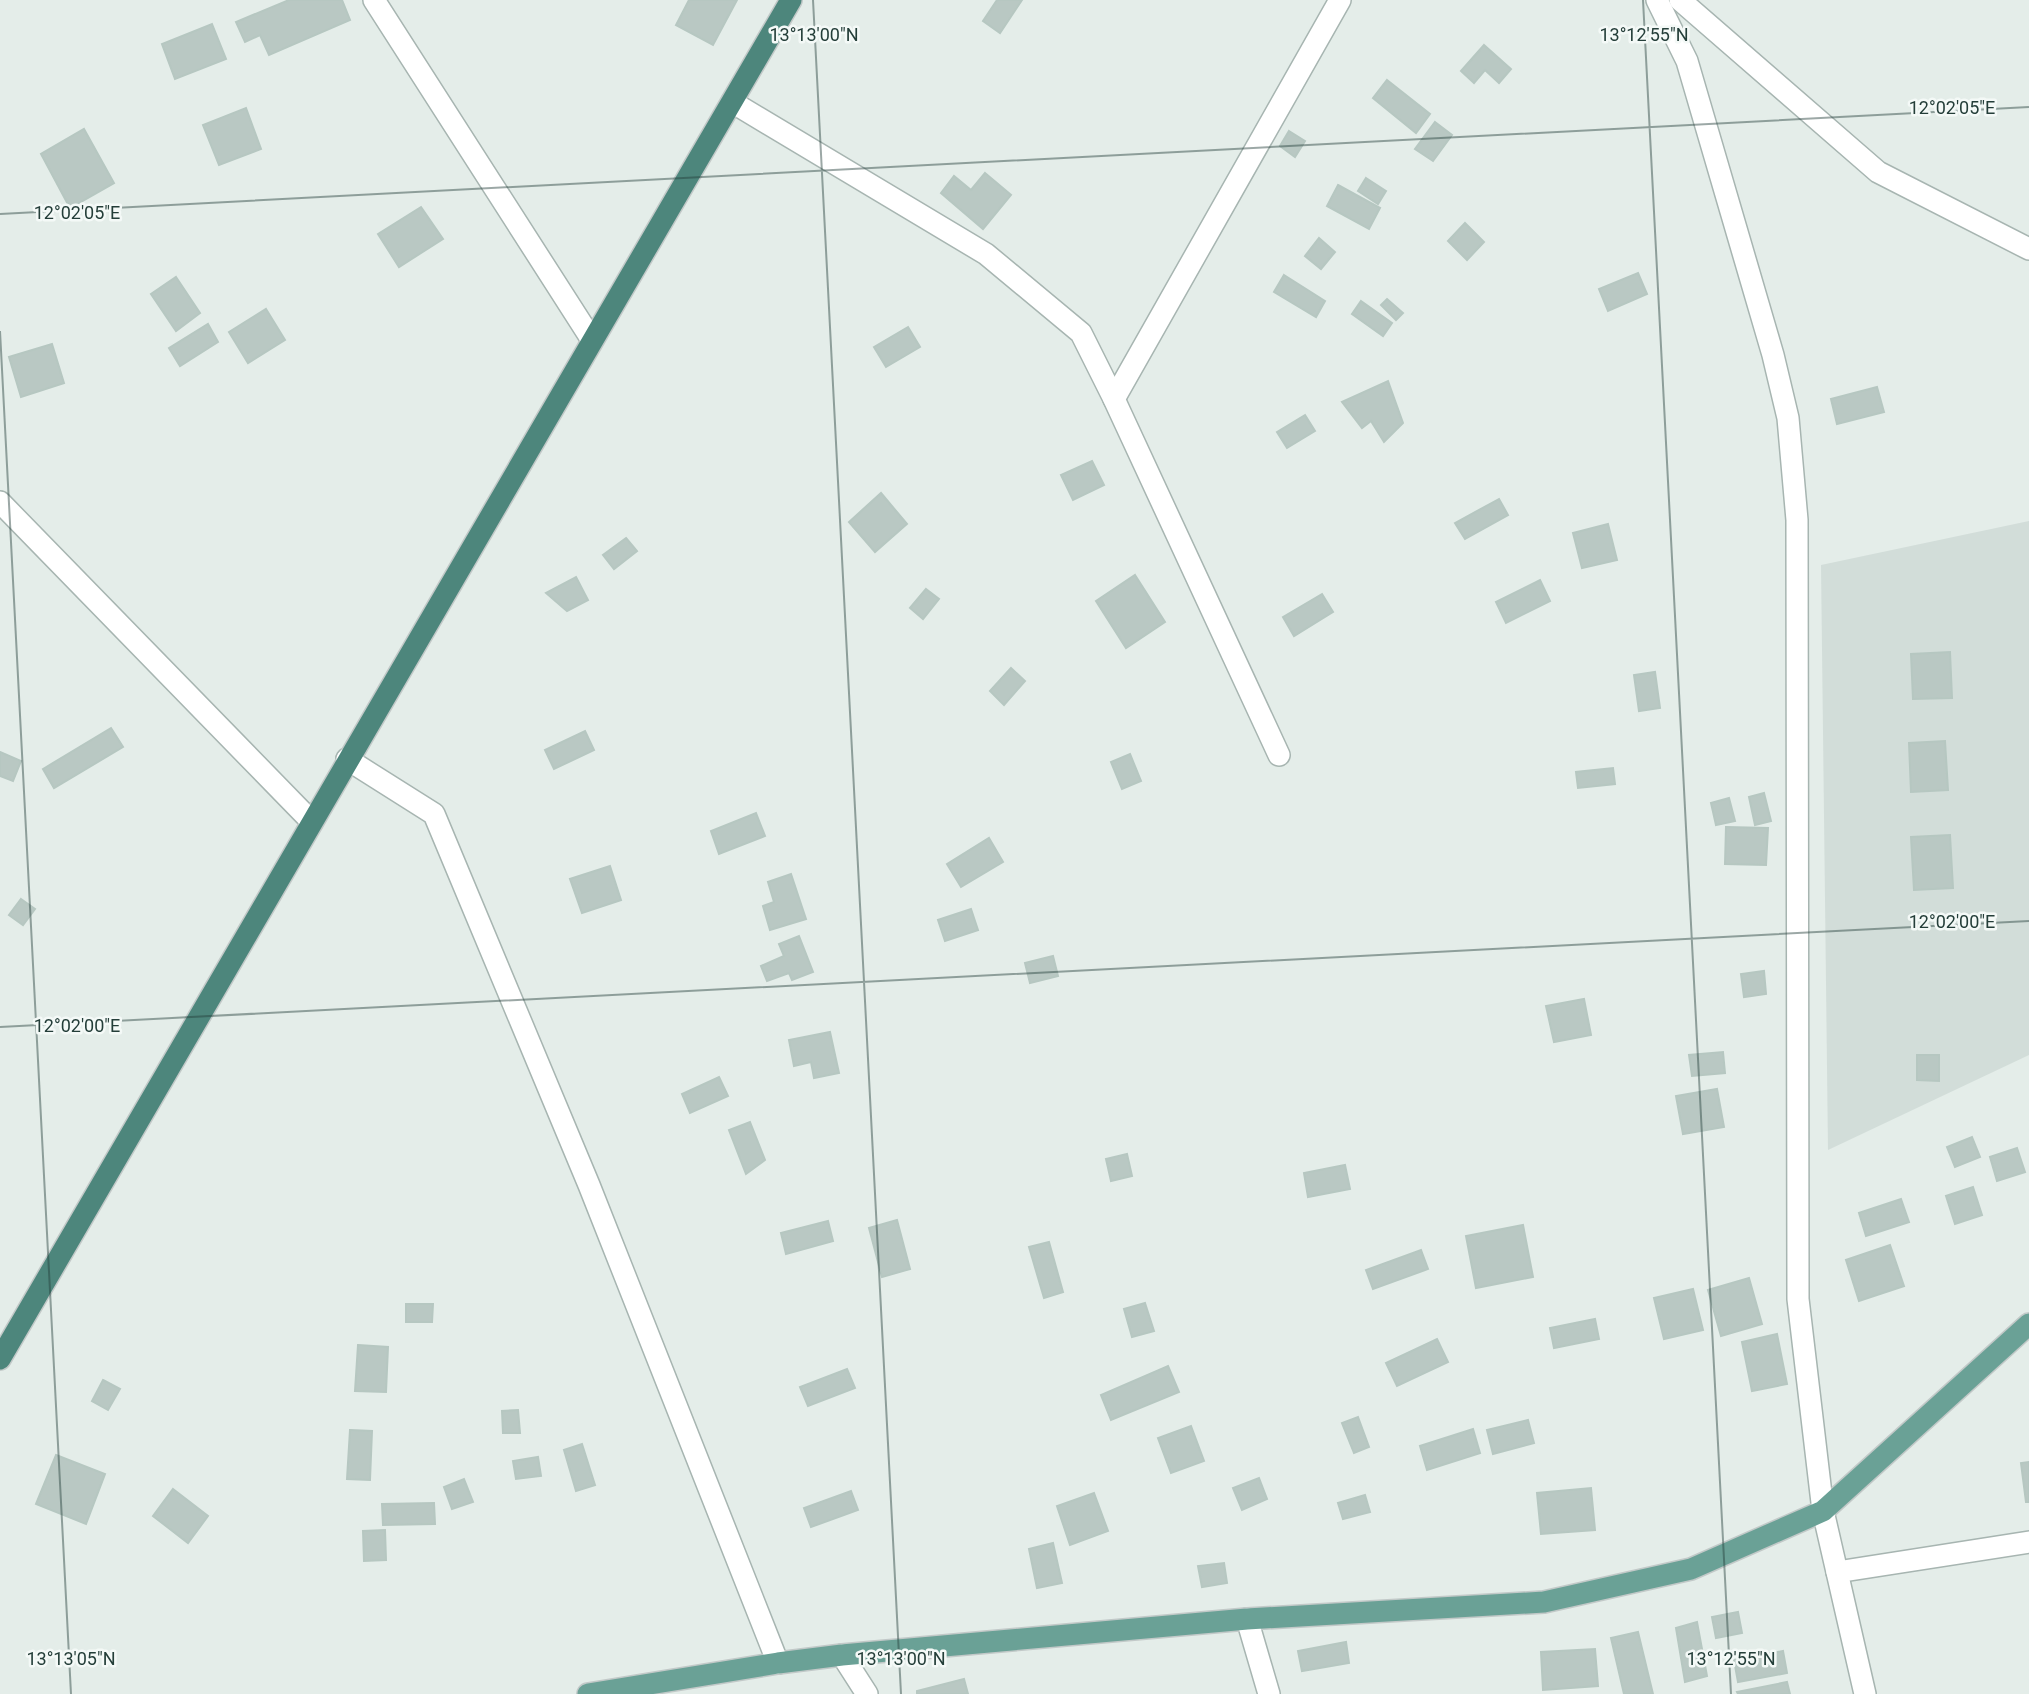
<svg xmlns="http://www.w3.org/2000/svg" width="2029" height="1694" font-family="Roboto,sans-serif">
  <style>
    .built { fill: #d2ddd9 }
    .building { fill: #b9c8c3; stroke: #b6c7c1; stroke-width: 2 }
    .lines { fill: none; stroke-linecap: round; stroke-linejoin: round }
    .minor-casing { stroke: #a7b5b1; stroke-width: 24 }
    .primary-casing { stroke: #c2c9c8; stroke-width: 24 }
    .trunk-casing { stroke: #c2c9c8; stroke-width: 24 }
    .minor { stroke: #fff; stroke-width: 21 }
    .primary { stroke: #6aa196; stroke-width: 21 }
    .trunk { stroke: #4d867c; stroke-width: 21 }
    .ticks { fill: none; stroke: #243e39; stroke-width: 2; stroke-opacity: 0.45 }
    .ticks-label { font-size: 18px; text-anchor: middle; fill: #243e39; stroke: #f4f9f7; stroke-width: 5; stroke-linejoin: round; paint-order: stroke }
  </style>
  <rect width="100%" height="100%" fill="#e4ede9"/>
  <path class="built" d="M 2029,521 L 2029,1055 L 1828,1150 L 1821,565 Z"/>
  <g class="building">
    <path d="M 289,0 L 342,0 L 350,20 L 269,55 L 260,35 L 245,42 L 236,22 Z"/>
    <path d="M 689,0 L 737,0 L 713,45 L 676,25 Z"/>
    <path d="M 997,0 L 1022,0 L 1000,33 L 983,21 Z"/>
    <path d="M 212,24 L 226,59 L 175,79 L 162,44 Z"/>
    <path d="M 1484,45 L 1511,69 L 1499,83 L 1485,70 L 1474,83 L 1461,71 Z"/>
    <path d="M 1387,80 L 1430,114 L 1416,133 L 1373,98 Z"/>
    <path d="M 246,108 L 261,149 L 219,165 L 203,125 Z"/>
    <path d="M 1435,122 L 1452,135 L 1433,161 L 1415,149 Z"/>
    <path d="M 84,129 L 114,183 L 70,208 L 41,154 Z"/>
    <path d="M 1289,131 L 1305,141 L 1295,157 L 1280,146 Z"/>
    <path d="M 985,173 L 1011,195 L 983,229 L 941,193 L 954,176 L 971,190 Z"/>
    <path d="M 1366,178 L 1386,191 L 1378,204 L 1358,191 Z"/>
    <path d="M 1338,185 L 1380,208 L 1369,229 L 1327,206 Z"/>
    <path d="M 421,207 L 443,239 L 399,267 L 378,234 Z"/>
    <path d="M 1465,223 L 1484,242 L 1467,260 L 1448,241 Z"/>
    <path d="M 1319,238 L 1335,252 L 1321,269 L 1305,256 Z"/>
    <path d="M 1638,273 L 1647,294 L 1608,311 L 1599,289 Z"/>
    <path d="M 1284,275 L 1325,301 L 1316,317 L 1274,292 Z"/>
    <path d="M 176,277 L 200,313 L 176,331 L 151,294 Z"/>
    <path d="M 1387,299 L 1403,313 L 1396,320 L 1381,305 Z"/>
    <path d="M 1361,301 L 1392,323 L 1383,336 L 1352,314 Z"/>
    <path d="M 266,309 L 285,340 L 248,363 L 229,332 Z"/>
    <path d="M 208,324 L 218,342 L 180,366 L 169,348 Z"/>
    <path d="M 908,327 L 920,347 L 886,367 L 874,347 Z"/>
    <path d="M 52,344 L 64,383 L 21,397 L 9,357 Z"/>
    <path d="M 1388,381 L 1403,423 L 1384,442 L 1371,421 L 1362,428 L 1342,402 Z"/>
    <path d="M 1877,387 L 1884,412 L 1837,424 L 1831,399 Z"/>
    <path d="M 1305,415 L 1315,431 L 1287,448 L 1277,432 Z"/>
    <path d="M 1092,461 L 1104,485 L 1073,500 L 1061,475 Z"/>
    <path d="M 881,493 L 907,524 L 875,552 L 849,522 Z"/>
    <path d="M 1499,499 L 1508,515 L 1465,539 L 1455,523 Z"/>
    <path d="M 1608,524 L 1617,560 L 1582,568 L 1573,533 Z"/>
    <path d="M 626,538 L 637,551 L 614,569 L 603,555 Z"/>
    <path d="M 1135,575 L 1165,622 L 1126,648 L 1096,601 Z"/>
    <path d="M 576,577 L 588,600 L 567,611 L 546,593 Z"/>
    <path d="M 1540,580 L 1550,601 L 1506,623 L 1496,602 Z"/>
    <path d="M 926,589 L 939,599 L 923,619 L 910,608 Z"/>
    <path d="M 1322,594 L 1333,612 L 1294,636 L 1283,617 Z"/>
    <path d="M 1950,652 L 1952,698 L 1913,699 L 1911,654 Z"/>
    <path d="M 1011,668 L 1025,681 L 1004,705 L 990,691 Z"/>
    <path d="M 1655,672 L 1660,708 L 1639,711 L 1634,675 Z"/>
    <path d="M 111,728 L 123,747 L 54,788 L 43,769 Z"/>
    <path d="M 585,731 L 594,750 L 554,769 L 545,750 Z"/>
    <path d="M 1945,741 L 1948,790 L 1911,792 L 1909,743 Z"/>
    <path d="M 0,752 L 21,761 L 13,781 L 0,776 Z"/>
    <path d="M 1130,754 L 1141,781 L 1122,789 L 1111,762 Z"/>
    <path d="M 1613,768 L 1615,784 L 1578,788 L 1576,772 Z"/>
    <path d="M 1764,793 L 1771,821 L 1755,825 L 1749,797 Z"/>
    <path d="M 1729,798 L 1735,821 L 1716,825 L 1711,803 Z"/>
    <path d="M 756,813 L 765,836 L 719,854 L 711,831 Z"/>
    <path d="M 1726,827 L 1768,828 L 1766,865 L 1725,864 Z"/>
    <path d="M 1950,835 L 1953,888 L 1914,890 L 1911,837 Z"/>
    <path d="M 989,838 L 1003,862 L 961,887 L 947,864 Z"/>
    <path d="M 610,866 L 621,900 L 582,913 L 570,879 Z"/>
    <path d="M 791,874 L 806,919 L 770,930 L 763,906 L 774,902 L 768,882 Z"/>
    <path d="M 21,899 L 35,909 L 23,925 L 9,915 Z"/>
    <path d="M 971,909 L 978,930 L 945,941 L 938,920 Z"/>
    <path d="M 799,936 L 813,972 L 792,980 L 789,973 L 767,981 L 761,966 L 784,956 L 779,944 Z"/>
    <path d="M 1053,956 L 1058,976 L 1030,983 L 1025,963 Z"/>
    <path d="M 1764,971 L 1766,994 L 1744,997 L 1741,974 Z"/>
    <path d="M 1584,999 L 1591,1035 L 1554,1042 L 1546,1006 Z"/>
    <path d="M 830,1032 L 839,1073 L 814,1078 L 811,1062 L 794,1066 L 789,1040 Z"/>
    <path d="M 1723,1052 L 1725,1073 L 1692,1076 L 1689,1055 Z"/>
    <path d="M 1917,1055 L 1939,1055 L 1939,1081 L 1917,1080 Z"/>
    <path d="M 719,1077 L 728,1096 L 690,1113 L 682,1094 Z"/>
    <path d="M 1717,1089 L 1724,1127 L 1683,1134 L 1676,1096 Z"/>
    <path d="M 750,1122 L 765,1160 L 746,1174 L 729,1130 Z"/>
    <path d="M 1972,1137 L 1980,1157 L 1955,1167 L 1947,1147 Z"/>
    <path d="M 2017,1148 L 2025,1172 L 1997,1181 L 1990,1157 Z"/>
    <path d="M 1127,1154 L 1132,1176 L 1111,1181 L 1106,1159 Z"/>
    <path d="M 1345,1165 L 1350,1189 L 1308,1197 L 1304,1173 Z"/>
    <path d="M 1973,1187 L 1982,1215 L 1955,1224 L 1946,1196 Z"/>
    <path d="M 1901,1199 L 1909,1222 L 1866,1236 L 1859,1213 Z"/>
    <path d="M 897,1220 L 910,1269 L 882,1277 L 869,1228 Z"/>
    <path d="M 828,1221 L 833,1241 L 786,1254 L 781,1233 Z"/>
    <path d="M 1523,1225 L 1533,1277 L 1476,1288 L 1466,1236 Z"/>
    <path d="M 1049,1242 L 1063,1292 L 1044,1298 L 1029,1247 Z"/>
    <path d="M 1890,1245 L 1904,1286 L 1859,1301 L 1846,1260 Z"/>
    <path d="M 1421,1250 L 1428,1269 L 1373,1289 L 1366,1270 Z"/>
    <path d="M 1749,1278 L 1762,1324 L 1721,1336 L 1708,1290 Z"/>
    <path d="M 1693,1289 L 1703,1330 L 1664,1339 L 1654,1298 Z"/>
    <path d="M 1145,1303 L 1154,1331 L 1132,1337 L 1124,1309 Z"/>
    <path d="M 406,1304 L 433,1304 L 432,1322 L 406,1322 Z"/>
    <path d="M 1595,1319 L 1599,1339 L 1554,1348 L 1550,1328 Z"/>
    <path d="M 1777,1334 L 1787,1384 L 1752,1391 L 1742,1342 Z"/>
    <path d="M 1437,1339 L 1448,1362 L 1397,1386 L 1386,1363 Z"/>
    <path d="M 358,1345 L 388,1347 L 386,1392 L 355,1391 Z"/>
    <path d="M 1168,1366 L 1179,1392 L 1111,1420 L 1101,1395 Z"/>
    <path d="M 847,1369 L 855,1388 L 808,1406 L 800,1387 Z"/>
    <path d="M 103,1380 L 120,1389 L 108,1410 L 92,1401 Z"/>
    <path d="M 518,1410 L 520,1433 L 503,1433 L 502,1411 Z"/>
    <path d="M 1358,1417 L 1369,1447 L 1354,1453 L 1342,1423 Z"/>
    <path d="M 1528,1420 L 1534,1443 L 1493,1454 L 1487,1430 Z"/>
    <path d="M 1191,1426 L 1204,1461 L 1171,1473 L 1158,1438 Z"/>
    <path d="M 1473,1429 L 1480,1453 L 1427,1470 L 1420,1446 Z"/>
    <path d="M 350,1430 L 372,1431 L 370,1480 L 347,1479 Z"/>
    <path d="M 582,1444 L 595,1485 L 576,1491 L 564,1450 Z"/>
    <path d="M 56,1455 L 105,1474 L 86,1524 L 36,1504 Z"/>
    <path d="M 538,1457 L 541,1476 L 516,1479 L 513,1461 Z"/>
    <path d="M 2029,1462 L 2029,1502 L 2026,1502 L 2021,1463 Z"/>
    <path d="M 1259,1478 L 1267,1499 L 1242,1510 L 1233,1488 Z"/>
    <path d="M 464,1479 L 473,1502 L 452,1509 L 444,1487 Z"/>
    <path d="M 1591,1488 L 1595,1530 L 1541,1534 L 1537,1493 Z"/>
    <path d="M 173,1489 L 208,1516 L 188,1543 L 153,1516 Z"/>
    <path d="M 851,1491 L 858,1510 L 811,1527 L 804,1508 Z"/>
    <path d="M 1094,1493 L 1108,1531 L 1070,1545 L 1057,1506 Z"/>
    <path d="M 1365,1495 L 1370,1512 L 1343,1519 L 1338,1503 Z"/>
    <path d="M 434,1503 L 435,1524 L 383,1525 L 382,1504 Z"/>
    <path d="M 385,1530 L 386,1560 L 364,1561 L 363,1531 Z"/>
    <path d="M 1053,1543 L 1062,1583 L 1037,1588 L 1029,1549 Z"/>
    <path d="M 1224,1563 L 1227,1583 L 1202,1587 L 1198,1566 Z"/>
    <path d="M 1738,1612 L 1742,1633 L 1716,1638 L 1712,1617 Z"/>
    <path d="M 1697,1622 L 1707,1676 L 1685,1682 L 1676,1628 Z"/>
    <path d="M 1638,1632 L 1653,1694 L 1624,1694 L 1611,1638 Z"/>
    <path d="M 1346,1642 L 1349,1663 L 1302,1671 L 1298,1651 Z"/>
    <path d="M 1595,1649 L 1598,1686 L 1543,1690 L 1541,1652 Z"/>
    <path d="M 1783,1651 L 1787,1673 L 1738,1682 L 1734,1660 Z"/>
    <path d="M 964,1679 L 968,1694 L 917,1694 L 917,1691 Z"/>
    <path d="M 1787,1682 L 1790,1694 L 1738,1694 L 1737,1692 Z"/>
  </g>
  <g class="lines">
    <defs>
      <g id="minor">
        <path d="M 374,0 L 592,340"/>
        <path d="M 1657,0 L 1687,61 L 1773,355 L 1788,418 L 1797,520 L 1798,1299 L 1823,1511 L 1865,1694"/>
        <path d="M 1680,0 L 1878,172 L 2029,249"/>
        <path d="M 732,102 L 986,254 L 1081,333 L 1114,399 L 1279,755"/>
        <path d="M 1114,399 L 1340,0"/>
        <path d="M 0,502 L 312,822"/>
        <path d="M 347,759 L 434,814 L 589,1185 L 778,1663"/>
        <path d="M 1837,1572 L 2029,1542"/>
        <path d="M 1247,1619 L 1269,1694"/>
        <path d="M 842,1655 L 867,1694"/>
      </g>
      <path id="primary" d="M 588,1694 L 778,1663 L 842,1655 L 1247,1619 L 1544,1602 L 1691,1569 L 1823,1511 L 2029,1324"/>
      <path id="trunk" d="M 0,1359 L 791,0"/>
    </defs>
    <use href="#minor" class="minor-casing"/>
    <use href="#primary" class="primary-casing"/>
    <use href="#trunk" class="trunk-casing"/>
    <use href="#minor" class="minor"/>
    <use href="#primary" class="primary"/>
    <use href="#trunk" class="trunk"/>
  </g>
  <path class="ticks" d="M 813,0 L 901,1694M 1643,0 L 1731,1694M 0,214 L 2029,107M 0,331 L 71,1694M 0,1027 L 2029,921"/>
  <g class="ticks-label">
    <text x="814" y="41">13°13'00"N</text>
    <text x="1644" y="41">13°12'55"N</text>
    <text x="1952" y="114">12°02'05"E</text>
    <text x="77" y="219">12°02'05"E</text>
    <text x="1952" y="928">12°02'00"E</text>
    <text x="77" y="1032">12°02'00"E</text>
    <text x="71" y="1665">13°13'05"N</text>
    <text x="901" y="1665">13°13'00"N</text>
    <text x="1731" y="1665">13°12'55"N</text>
  </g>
</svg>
